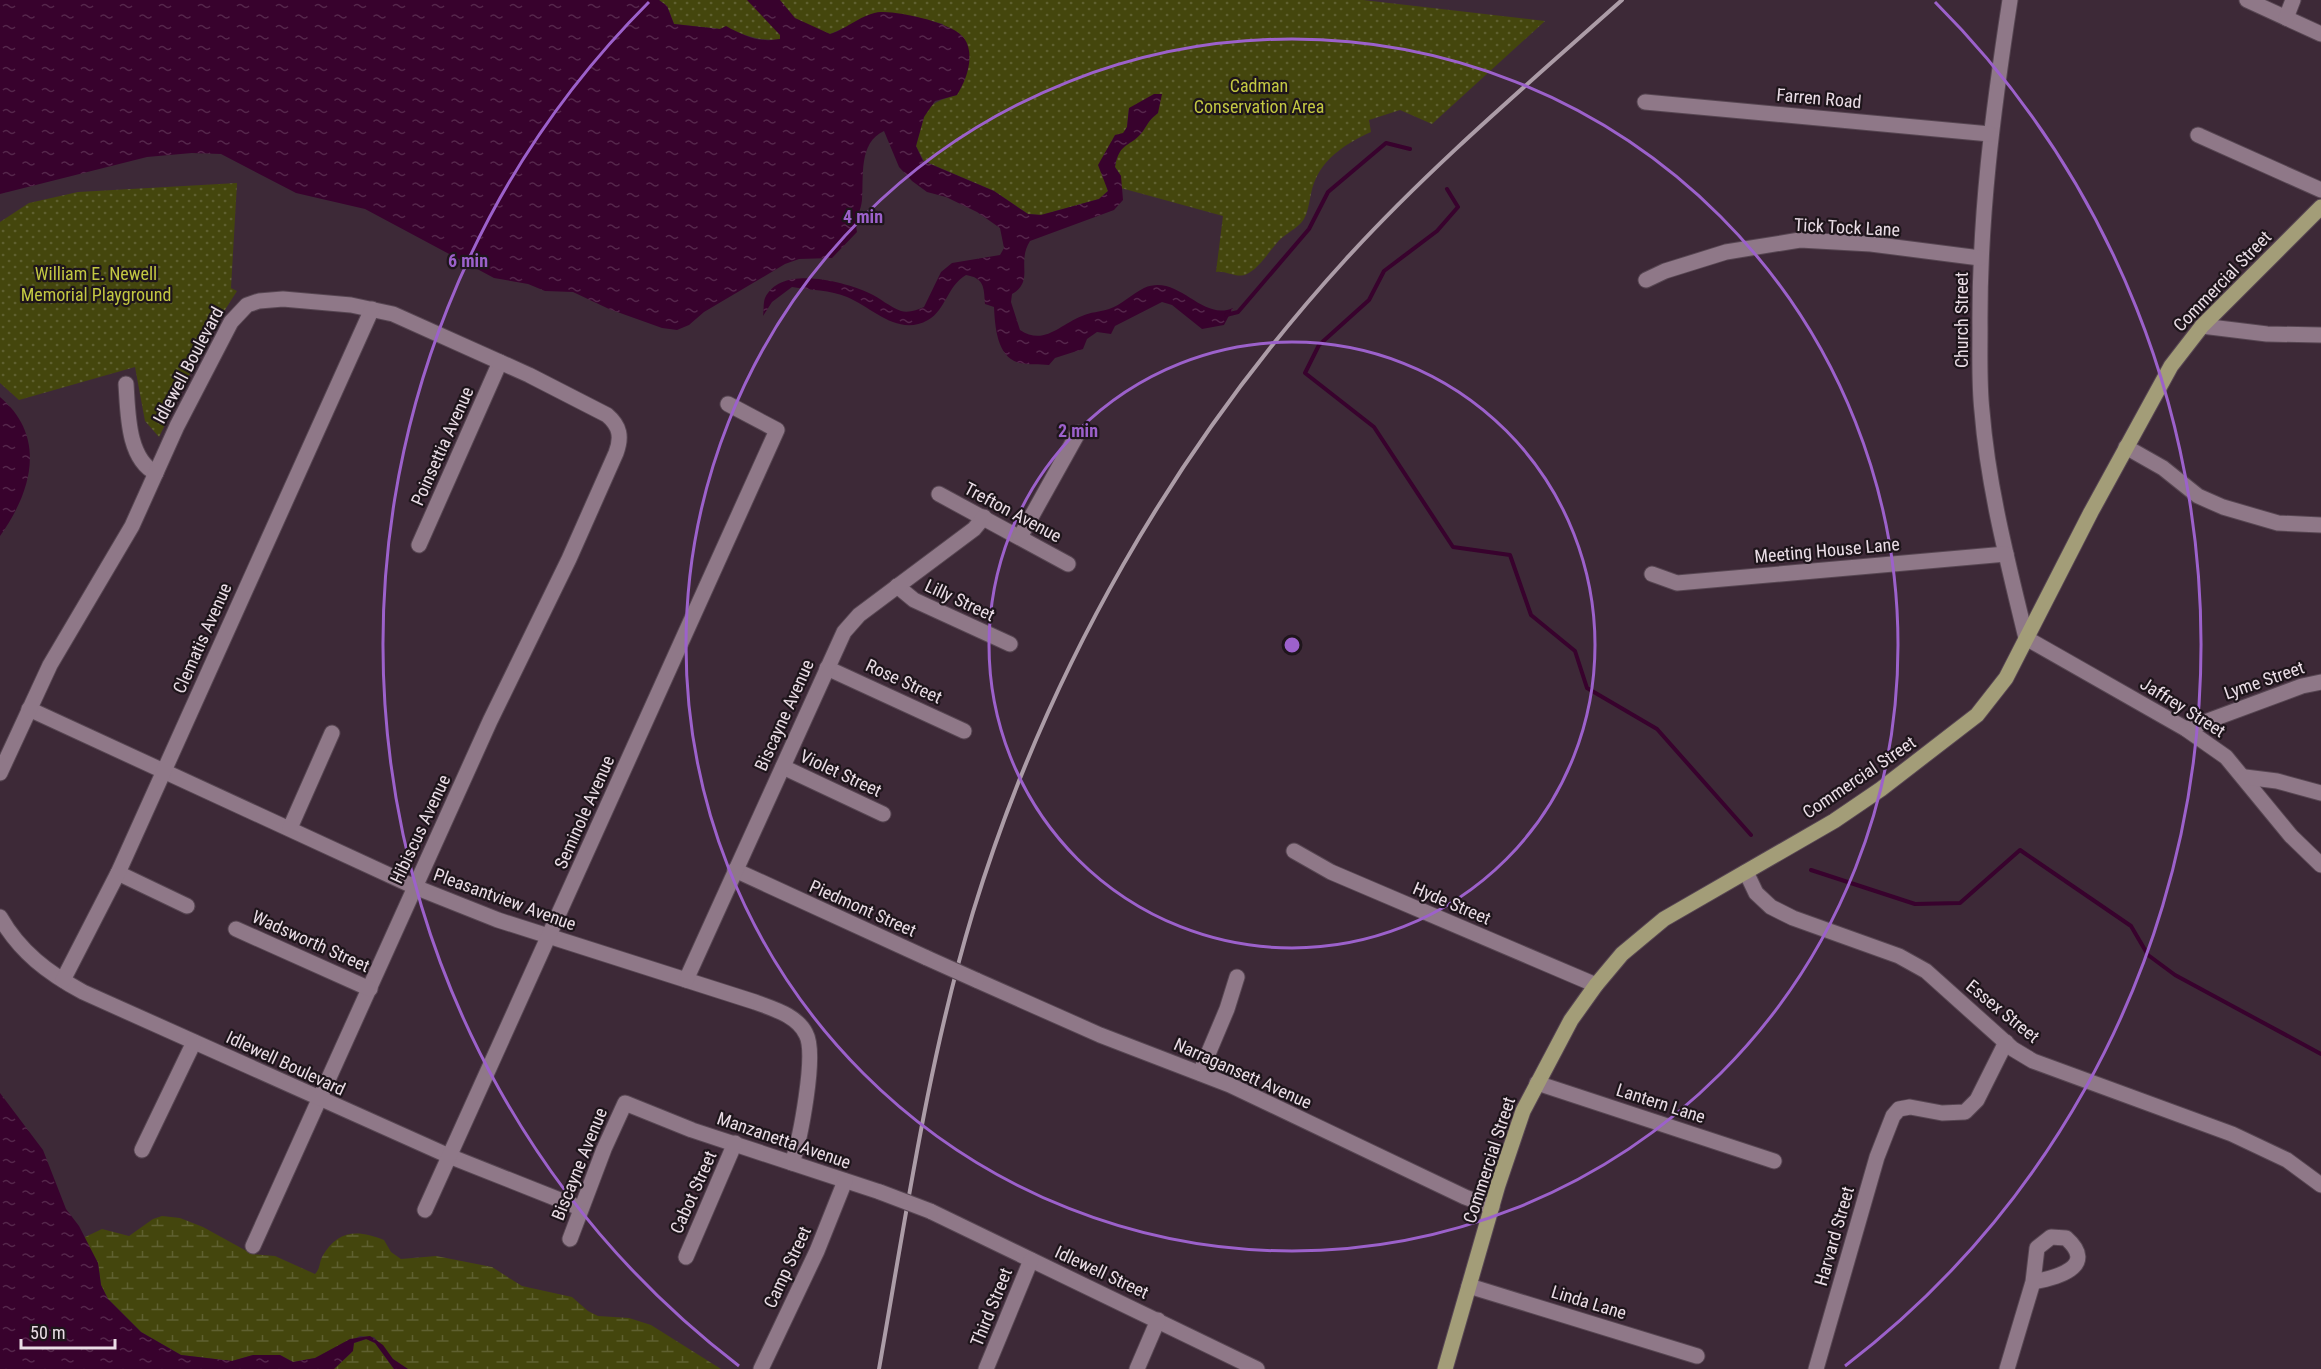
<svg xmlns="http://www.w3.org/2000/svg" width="2321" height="1369" font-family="'Roboto Condensed',sans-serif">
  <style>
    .wetland { fill: url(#wetland-marsh) }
    .park { fill: url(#park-dots) }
    .water { fill: url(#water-ripples) }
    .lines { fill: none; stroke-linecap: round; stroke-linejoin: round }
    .stream { stroke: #38022d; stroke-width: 4 }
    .minor-casing { stroke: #574652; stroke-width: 17 }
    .major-casing { stroke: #574652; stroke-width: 17 }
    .minor { stroke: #8f7888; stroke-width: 15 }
    .major { stroke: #a39d78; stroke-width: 15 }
    .rail { stroke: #ac9ca7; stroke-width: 4 }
    .minor-bridge-casing { stroke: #574652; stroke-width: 17; stroke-linecap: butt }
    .minor-bridge { stroke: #8f7888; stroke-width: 15 }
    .ring { fill: none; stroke: #9c61cb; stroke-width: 3 }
    .labels { text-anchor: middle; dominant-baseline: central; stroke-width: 4.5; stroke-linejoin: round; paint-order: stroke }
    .park-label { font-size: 18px; fill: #c3c842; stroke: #1e151b }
    .street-label { font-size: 18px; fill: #eadde6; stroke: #1e151b }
    .centre { fill: #9c61cb; stroke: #1e151b; stroke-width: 3 }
    .ring-label { font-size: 18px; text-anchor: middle; font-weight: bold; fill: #9c61cb; stroke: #1e151b; stroke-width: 4.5; stroke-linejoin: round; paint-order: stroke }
  </style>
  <defs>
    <pattern id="wetland-marsh" width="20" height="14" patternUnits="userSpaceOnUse" patternTransform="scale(1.5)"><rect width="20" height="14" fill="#44460d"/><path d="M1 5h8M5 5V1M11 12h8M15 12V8" fill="none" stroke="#5f6030"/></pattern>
    <pattern id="park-dots" width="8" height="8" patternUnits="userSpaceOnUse" patternTransform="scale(1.5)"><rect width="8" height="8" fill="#44460d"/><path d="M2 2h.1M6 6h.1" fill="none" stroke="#5f6030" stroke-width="1.8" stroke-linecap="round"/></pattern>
    <pattern id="water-ripples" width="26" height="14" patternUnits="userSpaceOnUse" patternTransform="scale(1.5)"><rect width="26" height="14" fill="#38022d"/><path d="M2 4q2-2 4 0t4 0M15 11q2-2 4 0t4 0" fill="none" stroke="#55264b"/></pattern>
  </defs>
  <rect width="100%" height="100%" fill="#3d2937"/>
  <g class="wetland">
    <path d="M 162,1216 L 180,1218 L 203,1227 L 252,1254 L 275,1256 L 315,1274 C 320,1269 319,1264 322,1257 C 337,1230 357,1229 384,1240 L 391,1252 L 401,1259 L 436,1256 L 492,1267 L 522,1286 L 572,1297 L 588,1311 L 598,1316 L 629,1318 L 651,1325 L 721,1369 L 408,1369 L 393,1359 L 374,1337 L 360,1336 L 315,1358 L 293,1362 L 280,1355 L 253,1355 L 232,1361 L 181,1355 L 141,1332 L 108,1299 L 101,1285 L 98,1263 L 83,1238 L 102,1229 L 129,1236 L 153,1219 Z"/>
    <path d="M 367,1339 L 375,1343 L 394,1369 L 334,1369 L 351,1353 L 354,1343 Z"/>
  </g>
  <g class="park">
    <path d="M 659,0 L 1363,0 L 1545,21 L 1432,124 L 1400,110 L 1369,120 L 1371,132 C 1347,143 1324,157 1314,183 C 1309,195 1310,213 1301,223 C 1293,231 1283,235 1276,244 C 1268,253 1259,268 1247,274 C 1237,279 1226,270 1216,272 L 1223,216 L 1121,188 L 1121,176 L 1115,167 C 1119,141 1131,147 1143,131 C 1148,123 1150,119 1158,113 L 1129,108 L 1127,127 L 1105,182 L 1108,191 L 1099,199 L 1041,215 L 1028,214 L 994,191 L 924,161 L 916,146 C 926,113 921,104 957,95 L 943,24 L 912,16 L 881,12 L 830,34 L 821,32 C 780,40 765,46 726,27 L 720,29 L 674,24 L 667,6 Z"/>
    <path d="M 237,183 L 231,288 L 237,291 L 209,335 L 159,437 L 145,421 L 135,367 L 19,400 L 0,383 L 0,222 L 29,203 L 78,192 Z"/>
  </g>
  <g class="water">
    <path d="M 0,0 L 659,0 L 667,6 L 674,24 L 720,29 L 726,26 C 744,36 759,43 780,39 L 780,35 L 747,0 L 780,0 L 795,18 L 830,34 C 847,29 863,13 881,12 C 899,11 954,23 964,38 C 976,55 966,81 957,95 L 935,101 L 924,117 L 916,146 L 923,161 L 994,191 L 1028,214 L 1041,215 L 1099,199 L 1108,191 L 1098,165 L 1115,135 L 1123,133 L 1127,127 L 1129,108 L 1154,94 L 1162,94 L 1158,113 C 1149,120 1149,122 1143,131 C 1132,147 1119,141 1115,167 L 1121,176 L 1123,200 L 1114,210 L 1030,241 C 1016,263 1035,281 1012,294 L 1011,302 L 1020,330 C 1044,346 1059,325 1082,316 C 1090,312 1100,312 1109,309 C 1121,305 1132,294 1144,288 C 1179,273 1201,322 1233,308 L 1224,325 L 1202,329 L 1172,305 L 1162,302 L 1115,326 L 1111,334 L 1097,332 L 1087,339 L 1083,349 L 1055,358 L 1049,365 C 1039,364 1029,365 1020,363 C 997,358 995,327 994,307 L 985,304 C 984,287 984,278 966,275 C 947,286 946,310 928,320 C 898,337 873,308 847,297 C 831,290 809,290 792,287 L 772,302 L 763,316 C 764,311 763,303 765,298 C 781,264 845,282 869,293 C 880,298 890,307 901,311 C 909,313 917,310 924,307 L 941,272 L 952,263 L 1000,255 L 1004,248 L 1000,228 L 977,212 L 946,197 L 927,192 L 912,181 L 899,167 L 884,131 C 858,143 864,177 862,200 C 861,212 854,219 857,232 L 832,258 L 799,259 L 785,264 L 704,312 L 689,325 L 677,330 L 662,328 L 609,309 L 573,292 L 545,291 L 528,284 L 494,278 L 365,209 L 296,193 L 221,154 L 192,153 L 147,157 L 0,194 Z"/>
    <path d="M 0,397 C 47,437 32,491 0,536 Z"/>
    <path d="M 0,1093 L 43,1150 L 66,1209 L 79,1226 L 98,1263 L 101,1285 L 108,1299 L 141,1332 L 181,1355 L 232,1361 L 253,1355 L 280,1355 L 293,1362 L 315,1358 L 350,1339 L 370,1336 L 383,1345 L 393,1359 L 408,1369 L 394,1369 L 375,1343 L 366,1339 L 354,1343 L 353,1351 L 334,1369 L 0,1369 Z"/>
  </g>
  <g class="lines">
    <g class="stream">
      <path d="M 1447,189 L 1458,207 L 1437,231 L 1384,271 L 1369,300 L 1319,345 L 1305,373 L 1374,427 L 1453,547 L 1510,555 L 1531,615 L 1575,651 L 1587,688 L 1657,729 L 1751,835"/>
      <path d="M 1226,315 L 1238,312 L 1309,229 L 1328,192 L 1386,143 L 1410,149"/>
      <path d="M 1811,870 L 1915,904 L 1960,903 L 2020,850 L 2131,926 L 2148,955 L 2175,975 L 2321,1054"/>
    </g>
    <defs>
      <g id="minor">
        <path d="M 2010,0 C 1993,110 1979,218 1980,329 C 1980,356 1979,384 1982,411 C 1988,487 2008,563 2026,638 L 2186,729 L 2226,757 L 2291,836 L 2321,865"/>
        <path d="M 2247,0 L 2321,34"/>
        <path d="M 2286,18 L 2293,0"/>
        <path d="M 1645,102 L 1990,134"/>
        <path d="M 2198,135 L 2321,190"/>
        <path d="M 1646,280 L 1665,271 L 1726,252 L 1800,240 L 1871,244 L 1980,258"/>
        <path d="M 2202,326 L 2267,334 L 2321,335"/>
        <path d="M 126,384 C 128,411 127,459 156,473"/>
        <path d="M 2126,447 L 2163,468 L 2198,496 L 2223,507 L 2278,523 L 2321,525"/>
        <path d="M 939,494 L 1068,564"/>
        <path d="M 1020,537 L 1078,433"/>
        <path d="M 419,545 L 500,362"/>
        <path d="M 1652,574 L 1677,583 L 2006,554"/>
        <path d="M 897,586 L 914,600 L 1010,644"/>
        <path d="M 827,668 L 964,731"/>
        <path d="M 29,709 L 415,887 L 498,920 L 755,1002 C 773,1009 797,1015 806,1034 C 817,1054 800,1140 792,1163"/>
        <path d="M 2186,729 L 2302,686 L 2321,682"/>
        <path d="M 783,767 L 883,814"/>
        <path d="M 0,773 L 50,665 L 132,526 L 177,426 L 231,322 L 247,305 L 259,301 L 283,299 L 351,305 L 393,314 L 529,375 L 607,415 C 620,426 622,437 616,453 L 569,559 L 490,721 L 253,1246"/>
        <path d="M 2245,777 L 2277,781 L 2321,793"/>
        <path d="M 290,828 L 332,733"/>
        <path d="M 1294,851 L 1331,872 L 1596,985"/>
        <path d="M 735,870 L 927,958"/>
        <path d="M 1746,872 L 1756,893 L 1771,907 L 1793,918 L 1899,956 L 1926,971 L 2013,1049 L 2033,1061 L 2232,1134 L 2287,1160 L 2321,1185"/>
        <path d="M 118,873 L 187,906"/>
        <path d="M 0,917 C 20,952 48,973 83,992 L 449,1156 L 580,1208"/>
        <path d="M 236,929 L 370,989"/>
        <path d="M 63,980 L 118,873 L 372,309"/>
        <path d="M 686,980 L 844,632 L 859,615 L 974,529 L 984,517"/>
        <path d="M 976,980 L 1100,1035 L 1230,1085 L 1465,1197 L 1492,1207"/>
        <path d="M 1200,1073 L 1227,1009 L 1237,977"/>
        <path d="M 1537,1083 L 1774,1161"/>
        <path d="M 142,1150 L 194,1042"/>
        <path d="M 425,1210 L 777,430 L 728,404"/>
        <path d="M 930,1211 L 1257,1369"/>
        <path d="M 570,1239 L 604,1149 L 625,1103 L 692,1130 L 880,1192"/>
        <path d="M 686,1257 L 735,1143"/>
        <path d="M 1469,1286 L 1697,1356"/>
        <path d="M 761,1369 L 817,1251 L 845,1181"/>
        <path d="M 986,1369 L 1031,1260"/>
        <path d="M 1137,1369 L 1158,1320"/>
        <path d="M 1816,1369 L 1877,1157 L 1893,1116 L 1899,1109 L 1910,1107 L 1942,1113 L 1965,1112 L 1977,1100 L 2006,1042"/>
        <path d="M 2007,1369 L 2033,1282 L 2037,1248 L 2051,1237 L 2066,1238 C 2099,1267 2055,1278 2033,1282"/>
      </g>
      <path id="major" d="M 1445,1369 L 1498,1185 L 1523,1111 L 1571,1020 L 1596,985 L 1622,954 L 1664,919 L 1834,821 L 1881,789 L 1977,715 L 2006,678 L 2091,512 L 2171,366 L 2202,326 L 2321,207"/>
    </defs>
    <use href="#minor" class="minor-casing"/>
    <use href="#major" class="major-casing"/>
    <use href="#minor" class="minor"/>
    <use href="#major" class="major"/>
    <path class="rail" d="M 879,1369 C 906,1216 928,1061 973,912 C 1047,670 1175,446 1346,259 C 1431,166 1528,84 1622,0"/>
    <defs>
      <g id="minor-bridge">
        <path d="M 927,958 L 976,980"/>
        <path d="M 880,1192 L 930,1211"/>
      </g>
    </defs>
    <use href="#minor-bridge" class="minor-bridge-casing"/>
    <use href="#minor-bridge" class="minor-bridge"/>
  </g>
  <g class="ring">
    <circle cx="1292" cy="645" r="303"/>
    <circle cx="1292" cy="645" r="606"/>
    <path d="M739 1366A909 909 0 0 1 649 2M1935 2A909 909 0 0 1 1845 1366"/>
  </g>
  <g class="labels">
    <g class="park-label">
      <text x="1259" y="85">Cadman<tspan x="1259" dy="21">Conservation Area</tspan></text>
      <text x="96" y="273">William E. Newell<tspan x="96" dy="21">Memorial Playground</tspan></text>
    </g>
    <g class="street-label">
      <text transform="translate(1819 98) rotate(5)">Farren Road</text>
      <text transform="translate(1847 227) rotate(3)">Tick Tock Lane</text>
      <text transform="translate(2222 281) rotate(-46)">Commercial Street</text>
      <text transform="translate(1961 320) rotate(-90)">Church Street</text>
      <text transform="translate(188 365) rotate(-62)">Idlewell Boulevard</text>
      <text transform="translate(442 446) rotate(-66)">Poinsettia Avenue</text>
      <text transform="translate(1013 512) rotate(28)">Trefton Avenue</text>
      <text transform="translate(1827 550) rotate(-5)">Meeting House Lane</text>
      <text transform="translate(960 600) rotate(25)">Lilly Street</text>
      <text transform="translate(202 638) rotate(-66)">Clematis Avenue</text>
      <text transform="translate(2264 680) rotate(-19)">Lyme Street</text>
      <text transform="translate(904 681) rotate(25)">Rose Street</text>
      <text transform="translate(2183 707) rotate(32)">Jaffrey Street</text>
      <text transform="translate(784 715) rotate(-66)">Biscayne Avenue</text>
      <text transform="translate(841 773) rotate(25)">Violet Street</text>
      <text transform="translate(1859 777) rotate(-34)">Commercial Street</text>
      <text transform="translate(584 812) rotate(-66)">Seminole Avenue</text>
      <text transform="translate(420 829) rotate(-65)">Hibiscus Avenue</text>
      <text transform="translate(505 899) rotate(20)">Pleasantview Avenue</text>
      <text transform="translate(1452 903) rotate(23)">Hyde Street</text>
      <text transform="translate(863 908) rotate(24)">Piedmont Street</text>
      <text transform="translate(311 941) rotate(24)">Wadsworth Street</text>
      <text transform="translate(2003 1011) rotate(39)">Essex Street</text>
      <text transform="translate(286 1063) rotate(25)">Idlewell Boulevard</text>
      <text transform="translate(1243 1073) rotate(24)">Narragansett Avenue</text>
      <text transform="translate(1661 1103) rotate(18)">Lantern Lane</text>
      <text transform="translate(784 1140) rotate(19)">Manzanetta Avenue</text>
      <text transform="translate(1489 1160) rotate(-72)">Commercial Street</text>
      <text transform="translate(579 1164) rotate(-68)">Biscayne Avenue</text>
      <text transform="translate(693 1192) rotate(-66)">Cabot Street</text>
      <text transform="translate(1834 1236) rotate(-74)">Harvard Street</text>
      <text transform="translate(787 1267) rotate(-65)">Camp Street</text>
      <text transform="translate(1102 1272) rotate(25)">Idlewell Street</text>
      <text transform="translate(1589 1302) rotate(17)">Linda Lane</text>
      <text transform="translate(991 1307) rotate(-68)">Third Street</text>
    </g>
  </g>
  <circle cx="1292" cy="645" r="9" class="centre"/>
  <g class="ring-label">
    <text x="863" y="223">4 min</text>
    <text x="468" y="267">6 min</text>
    <text x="1078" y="437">2 min</text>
  </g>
  <path d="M21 1339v9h94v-9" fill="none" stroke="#eadde6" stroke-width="3"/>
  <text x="30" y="1339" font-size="18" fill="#eadde6" stroke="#1e151b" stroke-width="4.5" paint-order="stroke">50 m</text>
</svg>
